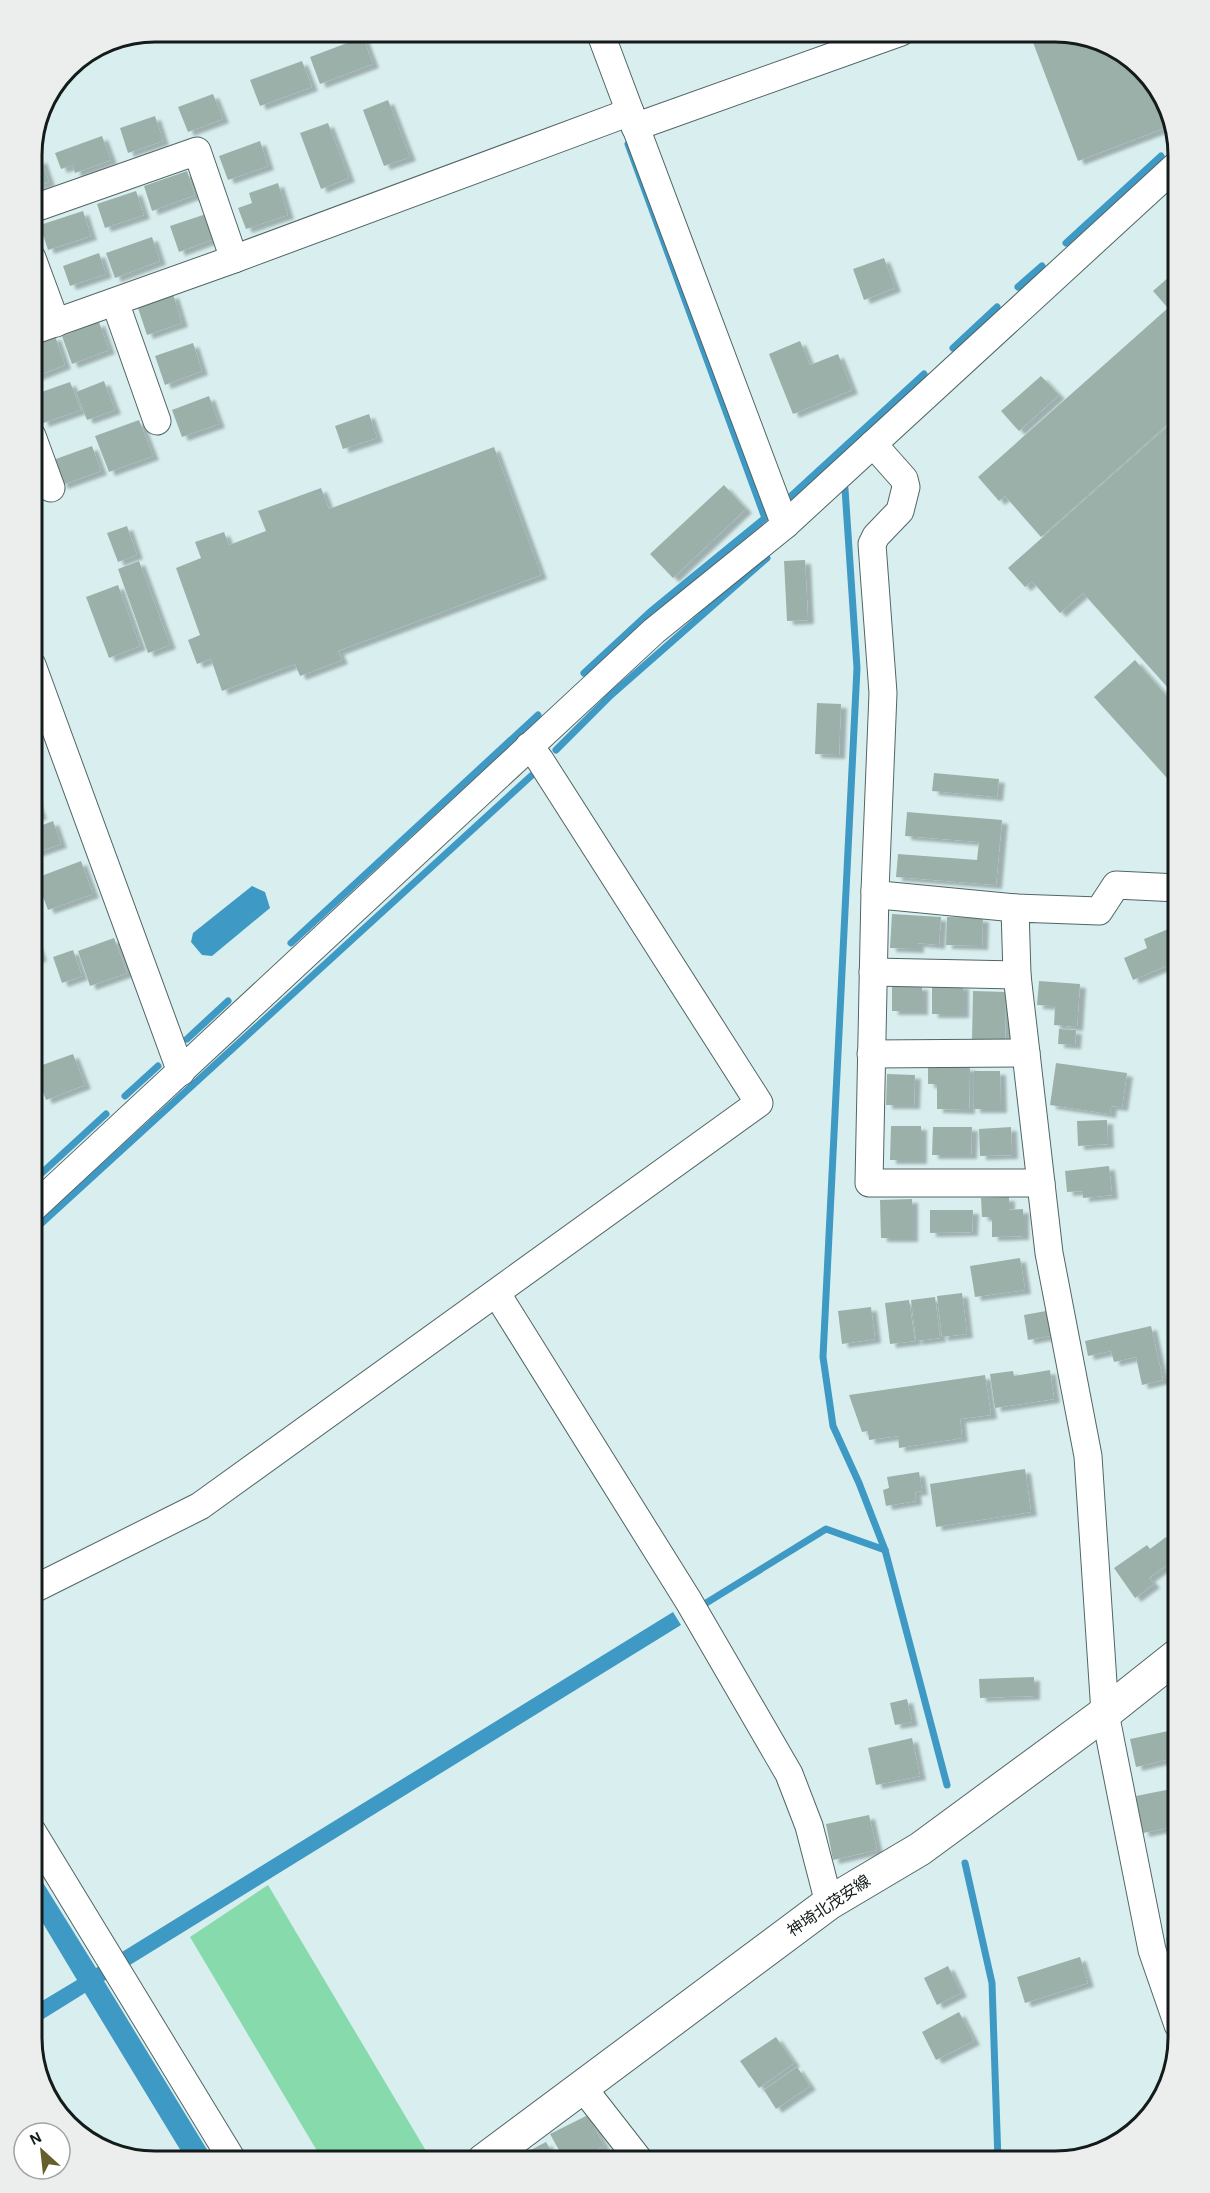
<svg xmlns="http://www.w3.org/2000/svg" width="1210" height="2193" font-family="'Alegreya Sans','Noto Sans JP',sans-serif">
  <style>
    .green { fill: #86daab }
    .water { fill: #3e99c4 }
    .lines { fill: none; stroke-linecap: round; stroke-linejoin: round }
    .stream { stroke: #3e99c4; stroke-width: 7 }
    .building { fill: #9cb0aa; filter: url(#shadow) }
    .minor-casing { stroke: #516565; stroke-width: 29 }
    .secondary-casing { stroke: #516565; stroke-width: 35 }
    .minor { stroke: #fff; stroke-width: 27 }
    .secondary { stroke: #fff; stroke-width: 33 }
    .labels { text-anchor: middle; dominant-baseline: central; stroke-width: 4.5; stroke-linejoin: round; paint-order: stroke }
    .street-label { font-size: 16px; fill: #131b1b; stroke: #fff }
    .rim { fill: none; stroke: #131b1b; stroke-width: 3 }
  </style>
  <defs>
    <filter id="shadow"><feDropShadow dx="6" dy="4" stdDeviation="1.5" flood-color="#0004"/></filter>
  </defs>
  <rect width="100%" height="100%" fill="#d9efef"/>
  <path class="green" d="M 268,1885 L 432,2161 L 323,2161 L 190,1937 Z"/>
  <g class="water">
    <path d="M 252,886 L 265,892 L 270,908 L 212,956 L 202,955 L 191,942 L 193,933 Z"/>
    <path d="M 673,1612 L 681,1625 L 104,1981 L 214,2161 L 187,2161 L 85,1993 L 32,2026 L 32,2007 L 77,1980 L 32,1905 L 32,1865 L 96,1968 Z"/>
  </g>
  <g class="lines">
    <g class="stream">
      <path d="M 1066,243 L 1161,156"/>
      <path d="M 1018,287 L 1042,266"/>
      <path d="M 953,348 L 997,307"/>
      <path d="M 845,489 L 857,668 L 823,1357 L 833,1426 L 859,1483 L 885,1550 L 947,1785"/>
      <path d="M 791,496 L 924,374"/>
      <path d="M 584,673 L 650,612 L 765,518 L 628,144"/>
      <path d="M 556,750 L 611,695 L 767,558"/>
      <path d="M 291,943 L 538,715"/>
      <path d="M 187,1039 L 228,1001"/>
      <path d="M 125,1096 L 158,1066"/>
      <path d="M 32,1182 L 106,1114"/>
      <path d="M 32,1232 L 531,776"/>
      <path d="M 698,1608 L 826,1529 L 885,1550"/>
      <path d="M 965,1863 L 992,1983 L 998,2161"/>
    </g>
  </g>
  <g class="building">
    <path d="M 1029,32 L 1064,32 L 1130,57 L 1169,107 L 1173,125 L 1078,161 Z"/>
    <path d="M 363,37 L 373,64 L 320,84 L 310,57 Z"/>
    <path d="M 302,61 L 312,87 L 260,106 L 250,80 Z"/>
    <path d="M 213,94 L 223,119 L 188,132 L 178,107 Z"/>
    <path d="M 388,100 L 410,157 L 384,166 L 363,110 Z"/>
    <path d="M 155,116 L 163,141 L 128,153 L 120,128 Z"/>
    <path d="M 328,123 L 349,178 L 321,189 L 300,133 Z"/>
    <path d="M 102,136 L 111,160 L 75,173 L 73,165 L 61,169 L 55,153 Z"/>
    <path d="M 260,141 L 268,166 L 228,180 L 219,156 Z"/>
    <path d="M 41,159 L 49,182 L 32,188 L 32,162 Z"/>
    <path d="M 187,171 L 195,195 L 152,211 L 144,186 Z"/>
    <path d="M 278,183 L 288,215 L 246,229 L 238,208 L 252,203 L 249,193 Z"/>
    <path d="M 136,191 L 144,215 L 105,228 L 97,204 Z"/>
    <path d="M 83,211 L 91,236 L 48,250 L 40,225 Z"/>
    <path d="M 206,214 L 214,239 L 179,252 L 170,226 Z"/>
    <path d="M 152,237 L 160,261 L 115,278 L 106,253 Z"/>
    <path d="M 99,253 L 106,274 L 70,286 L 63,266 Z"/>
    <path d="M 884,258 L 895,288 L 864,300 L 853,269 Z"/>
    <path d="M 1178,269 L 1178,415 L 1041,537 L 1005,496 L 999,501 L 978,477 L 1168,308 L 1153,291 Z"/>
    <path d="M 173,294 L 182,323 L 147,335 L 137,305 Z"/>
    <path d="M 99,322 L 109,350 L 72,364 L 62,336 Z"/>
    <path d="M 55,336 L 65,365 L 32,378 L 32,345 Z"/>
    <path d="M 800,341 L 810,365 L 838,354 L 852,390 L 793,414 L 769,354 Z"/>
    <path d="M 193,343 L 202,371 L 165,385 L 155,356 Z"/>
    <path d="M 1041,376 L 1059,395 L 1019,431 L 1001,411 Z"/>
    <path d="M 104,381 L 115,410 L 87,420 L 76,392 Z"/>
    <path d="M 70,382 L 81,410 L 43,423 L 33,395 Z"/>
    <path d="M 209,396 L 219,424 L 182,437 L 172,410 Z"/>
    <path d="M 369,414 L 377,438 L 343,449 L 335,426 Z"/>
    <path d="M 1178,417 L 1178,699 L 1083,593 L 1060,613 L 1032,581 L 1025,587 L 1008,568 Z"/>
    <path d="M 139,420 L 153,456 L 109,472 L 95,436 Z"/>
    <path d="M 92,446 L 101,471 L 62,485 L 53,460 Z"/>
    <path d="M 494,447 L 541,575 L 338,651 L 342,660 L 300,676 L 295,664 L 222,691 L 211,659 L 197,664 L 188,640 L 200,635 L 176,568 L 201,558 L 195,542 L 224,532 L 229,545 L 266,531 L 258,511 L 321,488 L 329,509 Z"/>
    <path d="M 724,485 L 746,509 L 673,578 L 650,554 Z"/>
    <path d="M 127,526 L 137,555 L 118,562 L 107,533 Z"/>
    <path d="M 805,560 L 808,620 L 787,621 L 784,561 Z"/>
    <path d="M 139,561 L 170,645 L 148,653 L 118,569 Z"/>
    <path d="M 118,585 L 140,646 L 109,658 L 86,597 Z"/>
    <path d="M 1135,660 L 1178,709 L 1178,786 L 1176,788 L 1094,697 Z"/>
    <path d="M 817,703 L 841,704 L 839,755 L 815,754 Z"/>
    <path d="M 934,773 L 999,779 L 997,797 L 932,791 Z"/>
    <path d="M 32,790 L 41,815 L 32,818 Z"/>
    <path d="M 907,812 L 1002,820 L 996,885 L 896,877 L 898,854 L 977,860 L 979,842 L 905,836 Z"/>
    <path d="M 53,821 L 61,844 L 32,854 L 32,829 Z"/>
    <path d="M 81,861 L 93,894 L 48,910 L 36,878 Z"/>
    <path d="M 892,914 L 941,917 L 939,945 L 918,943 L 918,949 L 890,948 Z"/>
    <path d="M 947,917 L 983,918 L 982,946 L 946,945 Z"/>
    <path d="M 1178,925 L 1178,961 L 1133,980 L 1124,958 L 1147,948 L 1144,939 Z"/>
    <path d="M 32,932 L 41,957 L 32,961 Z"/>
    <path d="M 114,938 L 127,973 L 90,986 L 78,951 Z"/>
    <path d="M 73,950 L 82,976 L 62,983 L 53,957 Z"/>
    <path d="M 1039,981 L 1080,984 L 1077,1027 L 1054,1025 L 1055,1006 L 1037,1005 Z"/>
    <path d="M 932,984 L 963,985 L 963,1014 L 932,1014 Z"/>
    <rect x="892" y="986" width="30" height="25"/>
    <path d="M 973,991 L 1006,992 L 1005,1041 L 972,1040 Z"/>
    <path d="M 1059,1029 L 1076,1030 L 1075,1045 L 1058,1044 Z"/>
    <path d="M 73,1054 L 85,1085 L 46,1100 L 34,1068 Z"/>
    <path d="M 1056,1063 L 1127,1073 L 1122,1107 L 1111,1106 L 1110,1114 L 1050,1105 Z"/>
    <path d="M 928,1066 L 970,1067 L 969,1110 L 937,1109 L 937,1084 L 928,1084 Z"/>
    <path d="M 974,1071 L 1000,1071 L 1001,1109 L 974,1109 Z"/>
    <path d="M 887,1074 L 915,1075 L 914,1105 L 886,1105 Z"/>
    <path d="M 1107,1120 L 1108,1144 L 1078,1146 L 1077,1121 Z"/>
    <path d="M 891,1126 L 921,1126 L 921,1160 L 890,1160 Z"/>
    <path d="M 933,1127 L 972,1127 L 971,1155 L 932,1155 Z"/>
    <path d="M 1011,1127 L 1012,1155 L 980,1156 L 979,1129 Z"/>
    <path d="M 1174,1129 L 1178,1129 L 1178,1146 L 1172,1146 Z"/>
    <path d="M 1109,1166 L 1112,1195 L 1083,1198 L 1083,1191 L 1067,1192 L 1065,1171 Z"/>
    <path d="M 1009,1197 L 1009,1210 L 1023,1209 L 1023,1236 L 992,1237 L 992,1217 L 982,1217 L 981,1198 Z"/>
    <path d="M 912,1199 L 912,1238 L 881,1238 L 880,1200 Z"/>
    <path d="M 930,1210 L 973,1210 L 972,1232 L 930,1233 Z"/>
    <path d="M 1020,1258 L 1025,1290 L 975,1297 L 970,1266 Z"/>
    <path d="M 962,1293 L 967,1334 L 942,1337 L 937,1296 Z"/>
    <path d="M 935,1297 L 940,1338 L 916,1341 L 911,1300 Z"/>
    <path d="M 909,1300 L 915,1341 L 890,1344 L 885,1303 Z"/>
    <path d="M 871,1307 L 875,1339 L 842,1344 L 838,1311 Z"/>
    <path d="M 1046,1311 L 1050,1336 L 1028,1340 L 1024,1315 Z"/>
    <path d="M 1151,1326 L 1163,1380 L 1142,1385 L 1136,1357 L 1114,1362 L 1111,1351 L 1088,1356 L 1085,1341 Z"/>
    <path d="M 1050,1370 L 1054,1399 L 995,1408 L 990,1374 L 1013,1371 L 1014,1376 Z"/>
    <path d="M 985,1375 L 991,1415 L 960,1419 L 962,1438 L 899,1448 L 898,1436 L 869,1440 L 868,1431 L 862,1432 L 849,1395 Z"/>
    <path d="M 1025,1469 L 1031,1512 L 936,1527 L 930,1484 Z"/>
    <path d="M 919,1472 L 922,1491 L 915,1492 L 916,1501 L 886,1506 L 883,1490 L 889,1488 L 887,1477 Z"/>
    <path d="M 1166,1537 L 1178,1557 L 1149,1578 L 1154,1584 L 1135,1598 L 1114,1568 L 1147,1545 L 1150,1549 Z"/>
    <path d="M 1034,1677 L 1034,1696 L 980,1698 L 979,1679 Z"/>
    <path d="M 907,1699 L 912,1722 L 895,1725 L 890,1703 Z"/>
    <path d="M 1178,1729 L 1178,1757 L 1136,1767 L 1130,1739 Z"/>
    <path d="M 912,1738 L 920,1776 L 876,1785 L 868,1748 Z"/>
    <path d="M 1176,1788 L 1178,1826 L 1143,1833 L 1136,1796 Z"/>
    <path d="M 869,1815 L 877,1850 L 833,1860 L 826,1824 Z"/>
    <path d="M 1178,1934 L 1178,1954 L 1171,1956 L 1166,1938 Z"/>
    <path d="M 1080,1957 L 1088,1983 L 1025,2003 L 1017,1977 Z"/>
    <path d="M 948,1966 L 961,1993 L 937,2005 L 924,1978 Z"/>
    <path d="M 959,2012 L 974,2041 L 936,2060 L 922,2032 Z"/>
    <path d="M 776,2037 L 794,2063 L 759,2088 L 740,2061 Z"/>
    <path d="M 797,2067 L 810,2086 L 776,2109 L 764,2090 Z"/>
    <path d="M 588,2115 L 604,2146 L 575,2161 L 565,2161 L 550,2134 Z"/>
    <path d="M 546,2142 L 557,2161 L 532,2161 L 527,2152 Z"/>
  </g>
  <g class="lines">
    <defs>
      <g id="minor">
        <path d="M 600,32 L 785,525"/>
        <path d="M 635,127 L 901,32"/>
        <path d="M 32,209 L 197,151 L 234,259"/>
        <path d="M 32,258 L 56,323"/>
        <path d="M 115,302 L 157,421"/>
        <path d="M 32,331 L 234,259 L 630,112"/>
        <path d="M 32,436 L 51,488"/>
        <path d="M 873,444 L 904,479 L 906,487 L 900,511 L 876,536 L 872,544 L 883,693 L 875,891 L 880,895 L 1015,908"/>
        <path d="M 32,665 L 181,1072"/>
        <path d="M 875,891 L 869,1183 L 1041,1183"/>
        <path d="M 873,972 L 1017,975"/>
        <path d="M 871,1054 L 1026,1053"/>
        <path d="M 32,1209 L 654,631 L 785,525 L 1178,164"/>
        <path d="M 497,1294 L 688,1600 L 789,1774 L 809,1826 L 829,1903"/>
        <path d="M 32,1590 L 200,1506 L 759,1103 L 540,760 L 529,746"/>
        <path d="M 32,1831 L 233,2161"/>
        <path d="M 1178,2025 L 1152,1950 L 1105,1713 L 1088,1456 L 1049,1253 L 1017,975 L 1015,908 L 1099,911 L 1116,885 L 1178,888"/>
        <path d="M 583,2088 L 640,2161"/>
      </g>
      <path id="secondary" d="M 483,2161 L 829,1903 L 920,1849 L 1105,1713 L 1178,1655"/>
    </defs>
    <use href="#minor" class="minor-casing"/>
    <use href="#secondary" class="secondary-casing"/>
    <use href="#minor" class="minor"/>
    <use href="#secondary" class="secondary"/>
  </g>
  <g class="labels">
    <g class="street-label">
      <text transform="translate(829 1906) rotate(-34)">神埼北茂安線</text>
    </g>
  </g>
  <path d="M0 0H1210V2193H0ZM155 42H1055A113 113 0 0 1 1168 155V2038A113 113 0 0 1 1055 2151H155A113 113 0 0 1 42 2038V155A113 113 0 0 1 155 42Z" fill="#eceded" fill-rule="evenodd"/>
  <path class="rim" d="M155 42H1055A113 113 0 0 1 1168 155V2038A113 113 0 0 1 1055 2151H155A113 113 0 0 1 42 2038V155A113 113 0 0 1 155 42Z"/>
  <g transform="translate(42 2151) rotate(333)"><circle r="28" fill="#ffffff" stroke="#a1a4a4" stroke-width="1.5"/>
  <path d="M0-4.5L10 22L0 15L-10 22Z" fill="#655f2c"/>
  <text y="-9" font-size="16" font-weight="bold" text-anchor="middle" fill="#131b1b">N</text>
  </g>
</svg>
